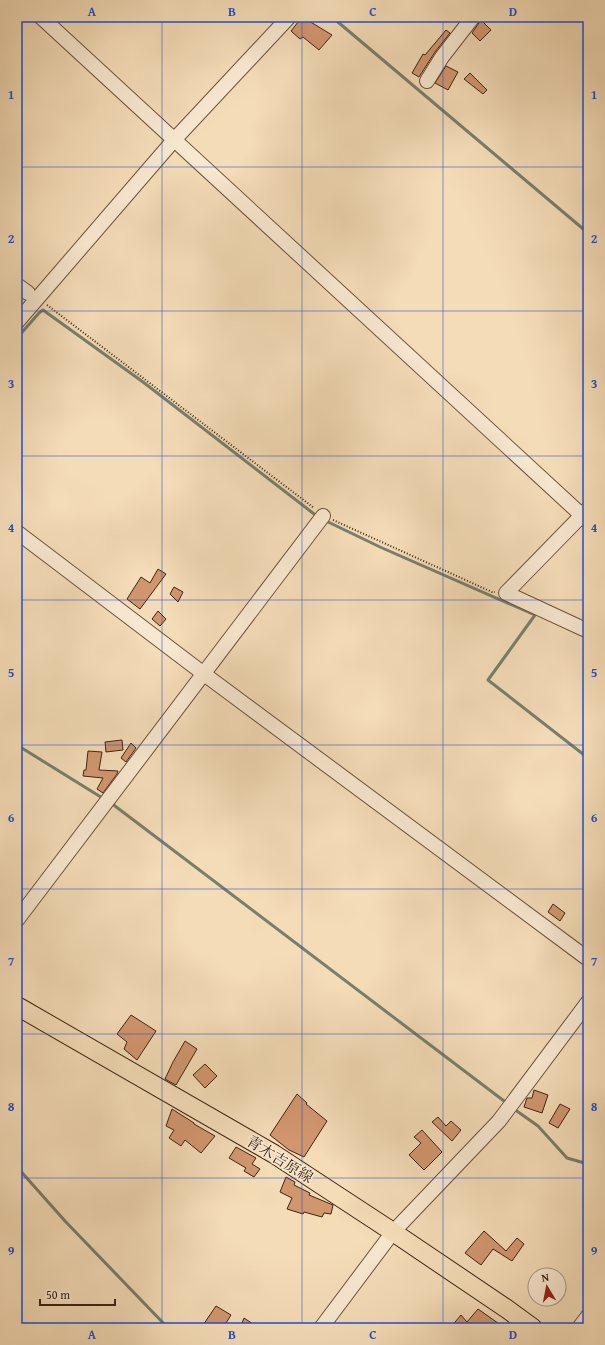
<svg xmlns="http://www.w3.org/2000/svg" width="605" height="1345" font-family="'Gentium Book Plus','Noto Serif JP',serif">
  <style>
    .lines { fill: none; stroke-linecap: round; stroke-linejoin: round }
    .stream { stroke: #777f6d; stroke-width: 3 }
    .building { fill: #d2966f; stroke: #3d2412 }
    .minor-casing { stroke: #6b523b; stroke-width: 16 }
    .major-casing { stroke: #3d2412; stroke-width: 20 }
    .path { stroke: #3d2412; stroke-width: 2; stroke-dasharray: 1 2; stroke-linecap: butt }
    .minor { stroke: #f8e8d0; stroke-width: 14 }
    .major { stroke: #f4dcb7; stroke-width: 18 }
    .grid { fill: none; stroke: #1d4ed8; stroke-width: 1; stroke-opacity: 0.55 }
    .labels { text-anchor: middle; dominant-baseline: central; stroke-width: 3; stroke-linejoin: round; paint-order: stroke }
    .street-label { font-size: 15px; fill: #3d2412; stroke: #f8e8d0 }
    .neatline { fill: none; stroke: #1d4ed8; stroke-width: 1.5 }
    .grid-label { font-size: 13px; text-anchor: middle; font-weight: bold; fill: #1d4ed8 }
  </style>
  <rect width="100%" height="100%" fill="#f4dcb7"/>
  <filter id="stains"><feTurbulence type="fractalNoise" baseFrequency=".005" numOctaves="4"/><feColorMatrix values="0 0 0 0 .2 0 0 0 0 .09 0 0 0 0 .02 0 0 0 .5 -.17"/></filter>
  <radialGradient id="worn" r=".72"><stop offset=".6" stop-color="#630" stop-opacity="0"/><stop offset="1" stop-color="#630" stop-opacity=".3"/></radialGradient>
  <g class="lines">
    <g class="stream">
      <path d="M 332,17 L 588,233"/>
      <path d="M 17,338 L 39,313 L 43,310 L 143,382 L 318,517"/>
      <path d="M 324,520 L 380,547 L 535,615 L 488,680 L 588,758"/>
      <path d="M 17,745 L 104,799"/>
      <path d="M 111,803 L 508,1104"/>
      <path d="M 514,1109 L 538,1126 L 567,1158 L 588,1164"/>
      <path d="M 17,1167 L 65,1221 L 168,1328"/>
    </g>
  </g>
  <g class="building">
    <path d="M 302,17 L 314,17 L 309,21 L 332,35 L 319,50 L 303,37 L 300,39 L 291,31 Z"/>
    <path d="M 481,20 L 491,30 L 480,41 L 472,33 Z"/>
    <path d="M 446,30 L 450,33 L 435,52 L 419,77 L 412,73 L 423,54 L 425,55 Z"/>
    <path d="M 446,66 L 458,72 L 448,90 L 435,83 Z"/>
    <path d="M 470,73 L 487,90 L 483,94 L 464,79 Z"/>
    <path d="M 158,569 L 166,574 L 140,609 L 127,599 L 141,577 L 150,583 Z"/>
    <path d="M 174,587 L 183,592 L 178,602 L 170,594 Z"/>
    <path d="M 158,611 L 166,619 L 160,626 L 152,619 Z"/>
    <path d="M 122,740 L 123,750 L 106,752 L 105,742 Z"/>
    <path d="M 131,743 L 136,748 L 126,762 L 121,758 Z"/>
    <path d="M 88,751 L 102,752 L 99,770 L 118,771 L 117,774 L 103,793 L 97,789 L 103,778 L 83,776 L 84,770 L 86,770 Z"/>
    <path d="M 553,904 L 565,913 L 560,921 L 548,912 Z"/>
    <path d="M 131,1015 L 156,1031 L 137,1060 L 124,1049 L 127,1042 L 117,1034 Z"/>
    <path d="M 185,1041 L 197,1049 L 176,1085 L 165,1079 L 173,1062 Z"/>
    <path d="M 205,1064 L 217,1076 L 205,1088 L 193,1075 Z"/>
    <path d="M 534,1090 L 548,1095 L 542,1113 L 524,1107 L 527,1098 L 532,1098 Z"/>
    <path d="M 297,1094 L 307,1103 L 306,1104 L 327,1121 L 304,1157 L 289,1150 L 270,1135 Z"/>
    <path d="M 560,1104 L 570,1109 L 558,1128 L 549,1123 Z"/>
    <path d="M 172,1109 L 194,1123 L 194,1124 L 215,1136 L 201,1153 L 185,1140 L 181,1146 L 169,1138 L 174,1130 L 166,1126 Z"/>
    <path d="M 438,1117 L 446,1126 L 451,1121 L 461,1130 L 452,1141 L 432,1122 Z"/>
    <path d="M 422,1130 L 442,1152 L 424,1170 L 409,1155 L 421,1143 L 414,1137 Z"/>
    <path d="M 236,1147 L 256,1158 L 252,1164 L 260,1169 L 254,1177 L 244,1171 L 246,1168 L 229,1158 Z"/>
    <path d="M 286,1177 L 295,1182 L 294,1185 L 310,1193 L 309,1195 L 333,1205 L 331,1214 L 324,1213 L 322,1217 L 304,1212 L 303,1214 L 287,1209 L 292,1198 L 280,1192 Z"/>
    <path d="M 484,1231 L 506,1251 L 517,1238 L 524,1244 L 512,1261 L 493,1249 L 481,1265 L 465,1253 Z"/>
    <path d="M 216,1306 L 231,1315 L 223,1328 L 201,1328 Z"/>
    <path d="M 478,1309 L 505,1328 L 450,1328 L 461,1315 L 467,1322 Z"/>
    <path d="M 244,1318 L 259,1328 L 240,1328 Z"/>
  </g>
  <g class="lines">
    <defs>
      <g id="minor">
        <path d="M 41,17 L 588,521"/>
        <path d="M 427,81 L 442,57 L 473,17"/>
        <path d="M 17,285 L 28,293"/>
        <path d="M 17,322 L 174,140 L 289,17"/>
        <path d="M 588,509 L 506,593 L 588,631"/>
        <path d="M 17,532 L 204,674 L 588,959"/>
        <path d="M 17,920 L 323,516"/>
        <path d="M 321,1328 L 393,1232 L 499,1121 L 588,1002"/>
        <path d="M 579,1328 L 588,1316"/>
      </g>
      <path id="major" d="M 17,1006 L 274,1154 L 393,1232 L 507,1309 L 533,1328"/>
    </defs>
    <use href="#minor" class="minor-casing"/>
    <use href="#major" class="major-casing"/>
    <g class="path">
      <path d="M 47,305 L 314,508"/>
      <path d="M 333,520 L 492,592 L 495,592"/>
    </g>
    <use href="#minor" class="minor"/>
    <use href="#major" class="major"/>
  </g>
  <path class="grid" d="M 162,17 L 162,1328M 302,17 L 302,1328M 443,17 L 443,1328M 17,167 L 588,167M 17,311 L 588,311M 17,456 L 588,456M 17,600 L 588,600M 17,745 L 588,745M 17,889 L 588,889M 17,1034 L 588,1034M 17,1178 L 588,1178"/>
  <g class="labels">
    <g class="street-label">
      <text transform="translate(280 1159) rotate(32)">青木吉原線</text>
    </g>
  </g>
  <rect width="605" height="1345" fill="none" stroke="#f4dcb7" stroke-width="44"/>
  <g transform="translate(547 1287) rotate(350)"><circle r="19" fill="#f8e8d0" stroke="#ad9a84"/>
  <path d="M0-3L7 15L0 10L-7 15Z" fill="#8f2418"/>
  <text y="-6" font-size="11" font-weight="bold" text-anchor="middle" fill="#3d2412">N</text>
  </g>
  <path d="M40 1299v6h75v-6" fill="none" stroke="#3d2412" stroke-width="2"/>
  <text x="46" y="1299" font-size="12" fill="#3d2412" stroke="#f8e8d0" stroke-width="3" paint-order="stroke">50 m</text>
  <rect x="22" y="22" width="561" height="1301" class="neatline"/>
  <g class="grid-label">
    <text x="92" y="16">A</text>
    <text x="232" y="16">B</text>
    <text x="373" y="16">C</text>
    <text x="513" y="16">D</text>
    <text x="11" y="99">1</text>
    <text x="594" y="99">1</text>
    <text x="11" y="243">2</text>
    <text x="594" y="243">2</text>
    <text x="11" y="388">3</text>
    <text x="594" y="388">3</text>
    <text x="11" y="532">4</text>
    <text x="594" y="532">4</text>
    <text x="11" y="677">5</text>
    <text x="594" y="677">5</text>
    <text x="11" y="822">6</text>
    <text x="594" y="822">6</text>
    <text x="11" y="966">7</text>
    <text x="594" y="966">7</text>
    <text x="11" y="1111">8</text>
    <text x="594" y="1111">8</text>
    <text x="11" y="1255">9</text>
    <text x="594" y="1255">9</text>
    <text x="92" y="1339">A</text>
    <text x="232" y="1339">B</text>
    <text x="373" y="1339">C</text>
    <text x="513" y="1339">D</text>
  </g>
  <rect width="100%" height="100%" filter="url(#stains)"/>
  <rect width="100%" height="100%" fill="url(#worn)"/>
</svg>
